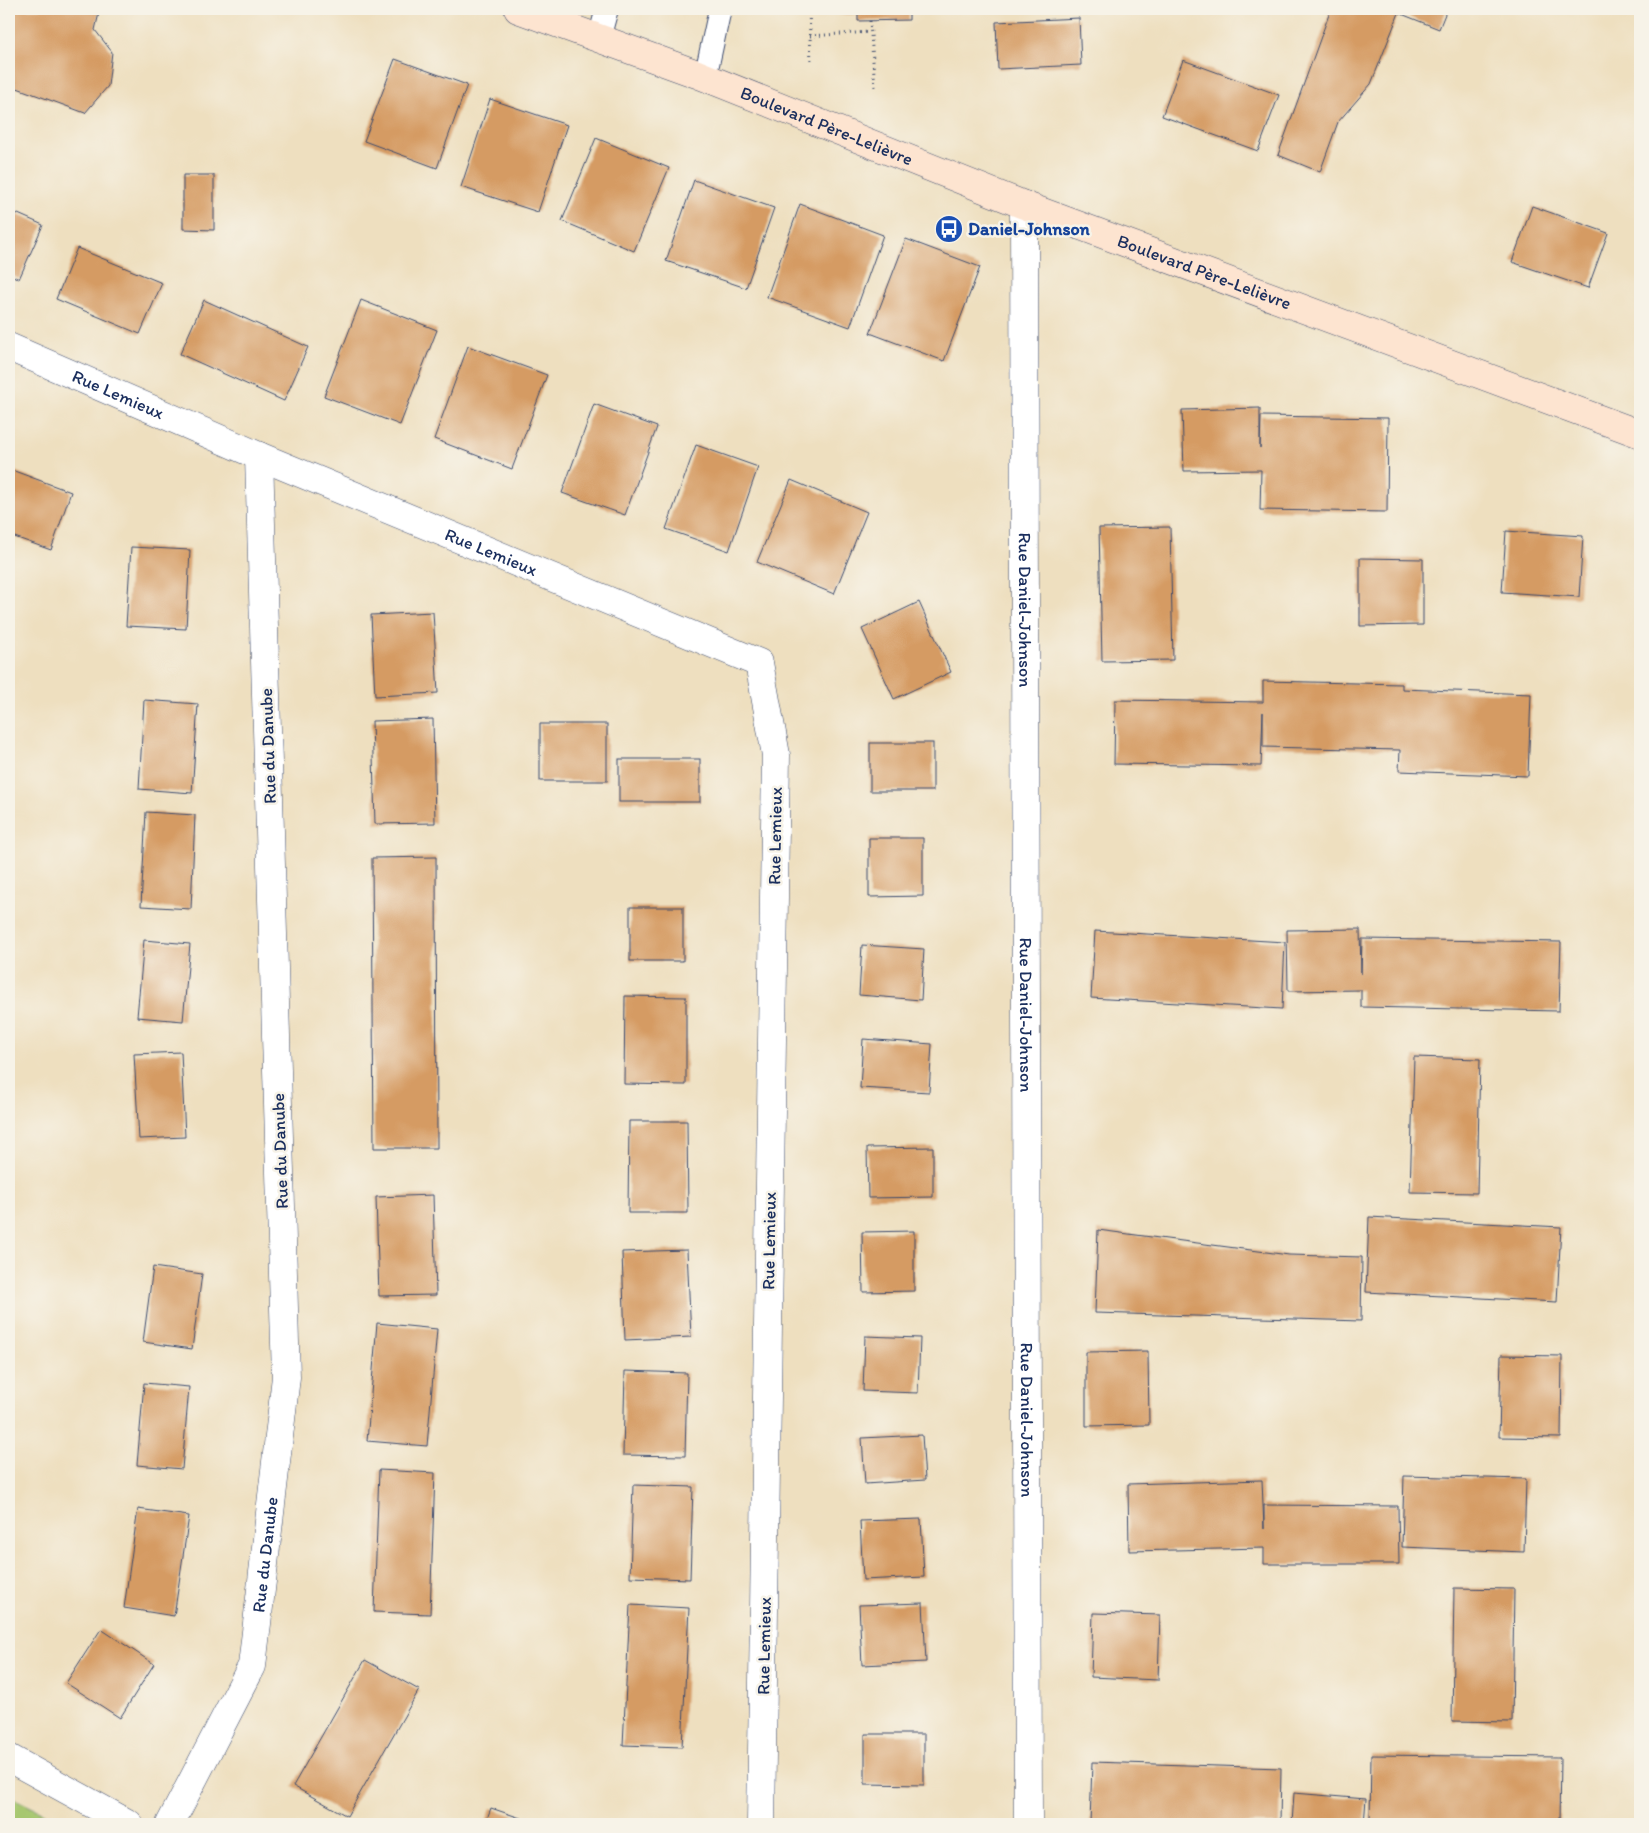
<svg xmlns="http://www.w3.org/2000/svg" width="1649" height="1833" font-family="Itim,sans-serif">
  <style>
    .green { fill: #a7c770; stroke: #617b67 }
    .building { fill: #d59b63 }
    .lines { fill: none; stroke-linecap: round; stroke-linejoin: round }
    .service-casing { stroke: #3b496d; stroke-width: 24 }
    .minor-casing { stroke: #3b496d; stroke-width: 29 }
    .secondary-casing { stroke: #3b496d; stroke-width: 29 }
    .path { stroke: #3b496d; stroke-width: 3; stroke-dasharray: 1 4; stroke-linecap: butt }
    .service { stroke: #fff; stroke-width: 22 }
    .minor { stroke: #fff; stroke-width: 28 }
    .secondary { stroke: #fde4d0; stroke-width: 28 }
    .labels { text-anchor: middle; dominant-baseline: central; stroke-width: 5; stroke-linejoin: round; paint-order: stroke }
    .street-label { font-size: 18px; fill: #1b2f5e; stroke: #f7f3e8 }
    .transit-label { font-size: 18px; font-weight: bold; fill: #164399; stroke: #f7f3e8; text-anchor: start }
  </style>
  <rect width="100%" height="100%" fill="#f7f3e8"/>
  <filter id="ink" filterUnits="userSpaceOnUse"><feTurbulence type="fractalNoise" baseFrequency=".02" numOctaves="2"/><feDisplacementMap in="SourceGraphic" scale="10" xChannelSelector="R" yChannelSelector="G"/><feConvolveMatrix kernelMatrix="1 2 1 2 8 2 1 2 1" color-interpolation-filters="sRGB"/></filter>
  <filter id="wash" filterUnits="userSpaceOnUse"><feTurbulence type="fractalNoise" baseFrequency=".0096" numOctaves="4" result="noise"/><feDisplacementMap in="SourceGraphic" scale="20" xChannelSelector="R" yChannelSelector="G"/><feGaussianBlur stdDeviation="1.12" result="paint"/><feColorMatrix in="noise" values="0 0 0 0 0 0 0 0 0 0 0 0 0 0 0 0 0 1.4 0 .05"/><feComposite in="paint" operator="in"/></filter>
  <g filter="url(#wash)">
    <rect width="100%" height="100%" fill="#eedfbf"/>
    <path class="green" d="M 9,1796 L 65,1824 L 9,1824 Z"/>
    <g id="blocks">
      <g class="building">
        <path d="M 9,9 L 100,9 L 95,30 L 112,52 L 108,86 L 85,113 L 9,85 Z"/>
        <path d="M 840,9 L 958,9 L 958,11 L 909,13 L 909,20 L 858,21 L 858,14 L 840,15 Z"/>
        <path d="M 1331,9 L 1447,9 L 1439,29 L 1399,13 L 1371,84 L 1338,122 L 1320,172 L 1278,155 Z"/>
        <path d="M 1079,18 L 1081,65 L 998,69 L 996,22 Z"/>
        <path d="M 395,59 L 467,85 L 437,168 L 364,141 Z"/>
        <path d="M 1183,60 L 1279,95 L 1258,151 L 1162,116 Z"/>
        <path d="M 490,99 L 567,125 L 538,212 L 461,187 Z"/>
        <path d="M 596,138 L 669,168 L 634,251 L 562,221 Z"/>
        <path d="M 183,175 L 214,175 L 214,230 L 183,229 Z"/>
        <path d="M 694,180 L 774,208 L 746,288 L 666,261 Z"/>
        <path d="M 800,204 L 883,235 L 850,327 L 767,297 Z"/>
        <path d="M 1532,206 L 1608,233 L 1588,288 L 1512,262 Z"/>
        <path d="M 9,210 L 43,225 L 19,279 L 9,274 Z"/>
        <path d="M 906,239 L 980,267 L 944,361 L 870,333 Z"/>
        <path d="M 77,248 L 162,283 L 140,334 L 56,299 Z"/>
        <path d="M 204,300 L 308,347 L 284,401 L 180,354 Z"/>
        <path d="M 361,300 L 437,330 L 400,425 L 324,396 Z"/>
        <path d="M 468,346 L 547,375 L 512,469 L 434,439 Z"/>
        <path d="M 594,404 L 657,427 L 625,515 L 562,493 Z"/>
        <path d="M 1260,408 L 1260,448 L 1261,416 L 1388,418 L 1387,512 L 1260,510 L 1261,470 L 1184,471 L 1182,410 Z"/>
        <path d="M 696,445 L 758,467 L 729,551 L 666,529 Z"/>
        <path d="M 9,469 L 71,492 L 51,550 L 9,535 Z"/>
        <path d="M 791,480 L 867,512 L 834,594 L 757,562 Z"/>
        <path d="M 1170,527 L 1173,660 L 1102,661 L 1099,528 Z"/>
        <path d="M 1506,531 L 1583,536 L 1579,597 L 1502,592 Z"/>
        <path d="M 131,547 L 190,550 L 186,629 L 126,626 Z"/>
        <path d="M 1360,558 L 1423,559 L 1423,625 L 1360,626 Z"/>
        <path d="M 919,602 L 951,672 L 894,699 L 862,629 Z"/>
        <path d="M 433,612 L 438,693 L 375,696 L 371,615 Z"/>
        <path d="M 1263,681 L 1402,684 L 1402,689 L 1531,694 L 1528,776 L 1399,771 L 1400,750 L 1263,747 L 1263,712 L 1261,766 L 1114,764 L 1115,700 L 1263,702 Z"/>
        <path d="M 144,700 L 198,704 L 192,793 L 139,789 Z"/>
        <path d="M 433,719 L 435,823 L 375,824 L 372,721 Z"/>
        <rect x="540" y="724" width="67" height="57"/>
        <rect x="870" y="743" width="63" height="48"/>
        <rect x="619" y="759" width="81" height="43"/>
        <path d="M 146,812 L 195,815 L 191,909 L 141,906 Z"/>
        <path d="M 869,838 L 923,838 L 923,896 L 869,897 Z"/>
        <path d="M 436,857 L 437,1148 L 374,1148 L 372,858 Z"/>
        <rect x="630" y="907" width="53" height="54"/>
        <path d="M 1360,929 L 1361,974 L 1362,939 L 1561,942 L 1559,1011 L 1361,1007 L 1361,990 L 1288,991 L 1287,930 Z"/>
        <path d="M 1095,931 L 1285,942 L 1282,1009 L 1091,998 Z"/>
        <path d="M 144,940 L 190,944 L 183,1021 L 137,1017 Z"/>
        <path d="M 862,945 L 924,949 L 921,1000 L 859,995 Z"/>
        <path d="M 625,996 L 686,997 L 686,1085 L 624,1084 Z"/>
        <path d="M 863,1039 L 932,1044 L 929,1092 L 860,1088 Z"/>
        <path d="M 181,1052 L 185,1137 L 139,1139 L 134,1054 Z"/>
        <path d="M 1414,1057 L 1480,1059 L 1477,1193 L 1410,1192 Z"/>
        <path d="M 629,1121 L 687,1121 L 688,1213 L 628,1213 Z"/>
        <path d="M 933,1147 L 933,1197 L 868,1198 L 867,1148 Z"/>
        <path d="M 433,1195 L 436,1295 L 379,1296 L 376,1197 Z"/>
        <path d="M 1369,1217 L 1561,1227 L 1557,1302 L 1366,1292 Z"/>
        <path d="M 1098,1230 L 1289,1255 L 1362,1257 L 1361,1321 L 1095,1313 Z"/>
        <path d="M 914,1231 L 914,1291 L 863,1292 L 862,1232 Z"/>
        <path d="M 687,1250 L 691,1337 L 625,1340 L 622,1252 Z"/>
        <path d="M 153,1267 L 202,1274 L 192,1349 L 143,1342 Z"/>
        <path d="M 377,1323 L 437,1329 L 427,1446 L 367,1441 Z"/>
        <path d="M 865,1336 L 920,1338 L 918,1393 L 863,1391 Z"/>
        <path d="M 1148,1351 L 1149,1425 L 1086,1426 L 1086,1352 Z"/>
        <path d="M 1501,1355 L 1562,1356 L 1561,1438 L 1499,1437 Z"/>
        <path d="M 625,1371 L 687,1373 L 685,1456 L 623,1455 Z"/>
        <path d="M 144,1383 L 189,1387 L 182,1469 L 137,1465 Z"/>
        <path d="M 922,1435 L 925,1480 L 865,1484 L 862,1438 Z"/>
        <path d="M 379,1470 L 435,1473 L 430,1614 L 374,1612 Z"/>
        <path d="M 1404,1476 L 1526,1479 L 1524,1552 L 1402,1547 Z"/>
        <path d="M 1262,1480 L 1264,1529 L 1264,1505 L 1398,1506 L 1399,1564 L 1264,1564 L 1264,1548 L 1129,1551 L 1128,1484 Z"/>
        <path d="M 633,1485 L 693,1487 L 690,1579 L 630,1577 Z"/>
        <path d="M 138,1509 L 189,1516 L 174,1616 L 124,1608 Z"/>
        <path d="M 921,1519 L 924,1577 L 863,1580 L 860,1521 Z"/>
        <path d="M 1454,1588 L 1514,1589 L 1512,1722 L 1452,1721 Z"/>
        <path d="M 923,1603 L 926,1662 L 862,1665 L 859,1605 Z"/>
        <path d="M 630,1605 L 689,1608 L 682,1747 L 623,1745 Z"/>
        <path d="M 1093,1613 L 1160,1615 L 1158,1680 L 1091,1677 Z"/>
        <path d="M 101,1629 L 154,1664 L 120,1718 L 66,1683 Z"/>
        <path d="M 365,1660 L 419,1690 L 347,1816 L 293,1786 Z"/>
        <path d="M 865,1734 L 924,1734 L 924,1785 L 865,1784 Z"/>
        <path d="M 1371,1755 L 1560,1757 L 1559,1824 L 1370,1822 Z"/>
        <path d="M 1092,1762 L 1281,1768 L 1280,1824 L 1090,1824 Z"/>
        <path d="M 1294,1793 L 1366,1799 L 1364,1824 L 1292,1824 Z"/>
        <path d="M 491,1808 L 538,1824 L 485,1824 Z"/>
      </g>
    </g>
  </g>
  <g filter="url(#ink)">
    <use href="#blocks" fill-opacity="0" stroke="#3b496d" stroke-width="1"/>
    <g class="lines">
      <defs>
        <g id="service">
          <path d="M 599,38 L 607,9"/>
          <path d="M 705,78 L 720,9"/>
        </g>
        <g id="minor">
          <path id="s1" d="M 1024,205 L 1028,1824"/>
          <path id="s2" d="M 9,347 L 259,456 L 759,663 L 776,755 L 761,1824"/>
          <path d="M 9,1758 L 129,1824"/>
          <path id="s3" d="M 170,1824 L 252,1666 L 286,1377 L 259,456"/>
        </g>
        <g id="secondary">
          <path id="s4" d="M 518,9 L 697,74 L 1024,205 L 1640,434"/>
        </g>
      </defs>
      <use href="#service" class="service-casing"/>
      <use href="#minor" class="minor-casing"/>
      <use href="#secondary" class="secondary-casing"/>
      <g class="path">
        <path d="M 809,9 L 811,63"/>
        <path d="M 870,21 L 875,87"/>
        <path d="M 810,36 L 870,32"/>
      </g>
      <use href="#service" class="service"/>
      <use href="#minor" class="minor"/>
      <use href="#secondary" class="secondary"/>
    </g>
  </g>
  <defs>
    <symbol id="bus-disc" viewBox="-11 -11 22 22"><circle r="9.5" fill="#1a4fb4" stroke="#f7f3e8"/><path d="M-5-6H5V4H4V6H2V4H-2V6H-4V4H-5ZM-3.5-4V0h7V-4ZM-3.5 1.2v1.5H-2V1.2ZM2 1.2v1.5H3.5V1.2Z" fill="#fff"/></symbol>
  </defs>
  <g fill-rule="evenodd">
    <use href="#bus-disc" x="933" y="213" width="32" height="32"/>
  </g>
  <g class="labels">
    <g class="street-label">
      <text stroke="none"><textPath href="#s4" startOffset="330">Boulevard Père-Lelièvre</textPath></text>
      <text stroke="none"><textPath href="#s4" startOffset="735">Boulevard Père-Lelièvre</textPath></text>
      <text stroke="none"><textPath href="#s2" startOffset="119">Rue Lemieux</textPath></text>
      <text stroke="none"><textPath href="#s2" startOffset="524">Rue Lemieux</textPath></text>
      <text stroke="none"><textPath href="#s1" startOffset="405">Rue Daniel-Johnson</textPath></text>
      <text transform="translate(268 746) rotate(-92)">Rue du Danube</text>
      <text transform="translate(775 836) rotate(-89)">Rue Lemieux</text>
      <text stroke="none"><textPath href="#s1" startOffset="810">Rue Daniel-Johnson</textPath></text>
      <text transform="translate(280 1151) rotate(-92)">Rue du Danube</text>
      <text transform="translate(769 1241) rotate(-89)">Rue Lemieux</text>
      <text stroke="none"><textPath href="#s1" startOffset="1215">Rue Daniel-Johnson</textPath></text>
      <text stroke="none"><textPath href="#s3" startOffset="290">Rue du Danube</textPath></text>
      <text transform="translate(764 1646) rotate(-89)">Rue Lemieux</text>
    </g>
    <g class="transit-label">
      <text x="968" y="229">Daniel-Johnson</text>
    </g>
  </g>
  <rect width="1649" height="1833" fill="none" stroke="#f7f3e8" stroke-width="30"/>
</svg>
